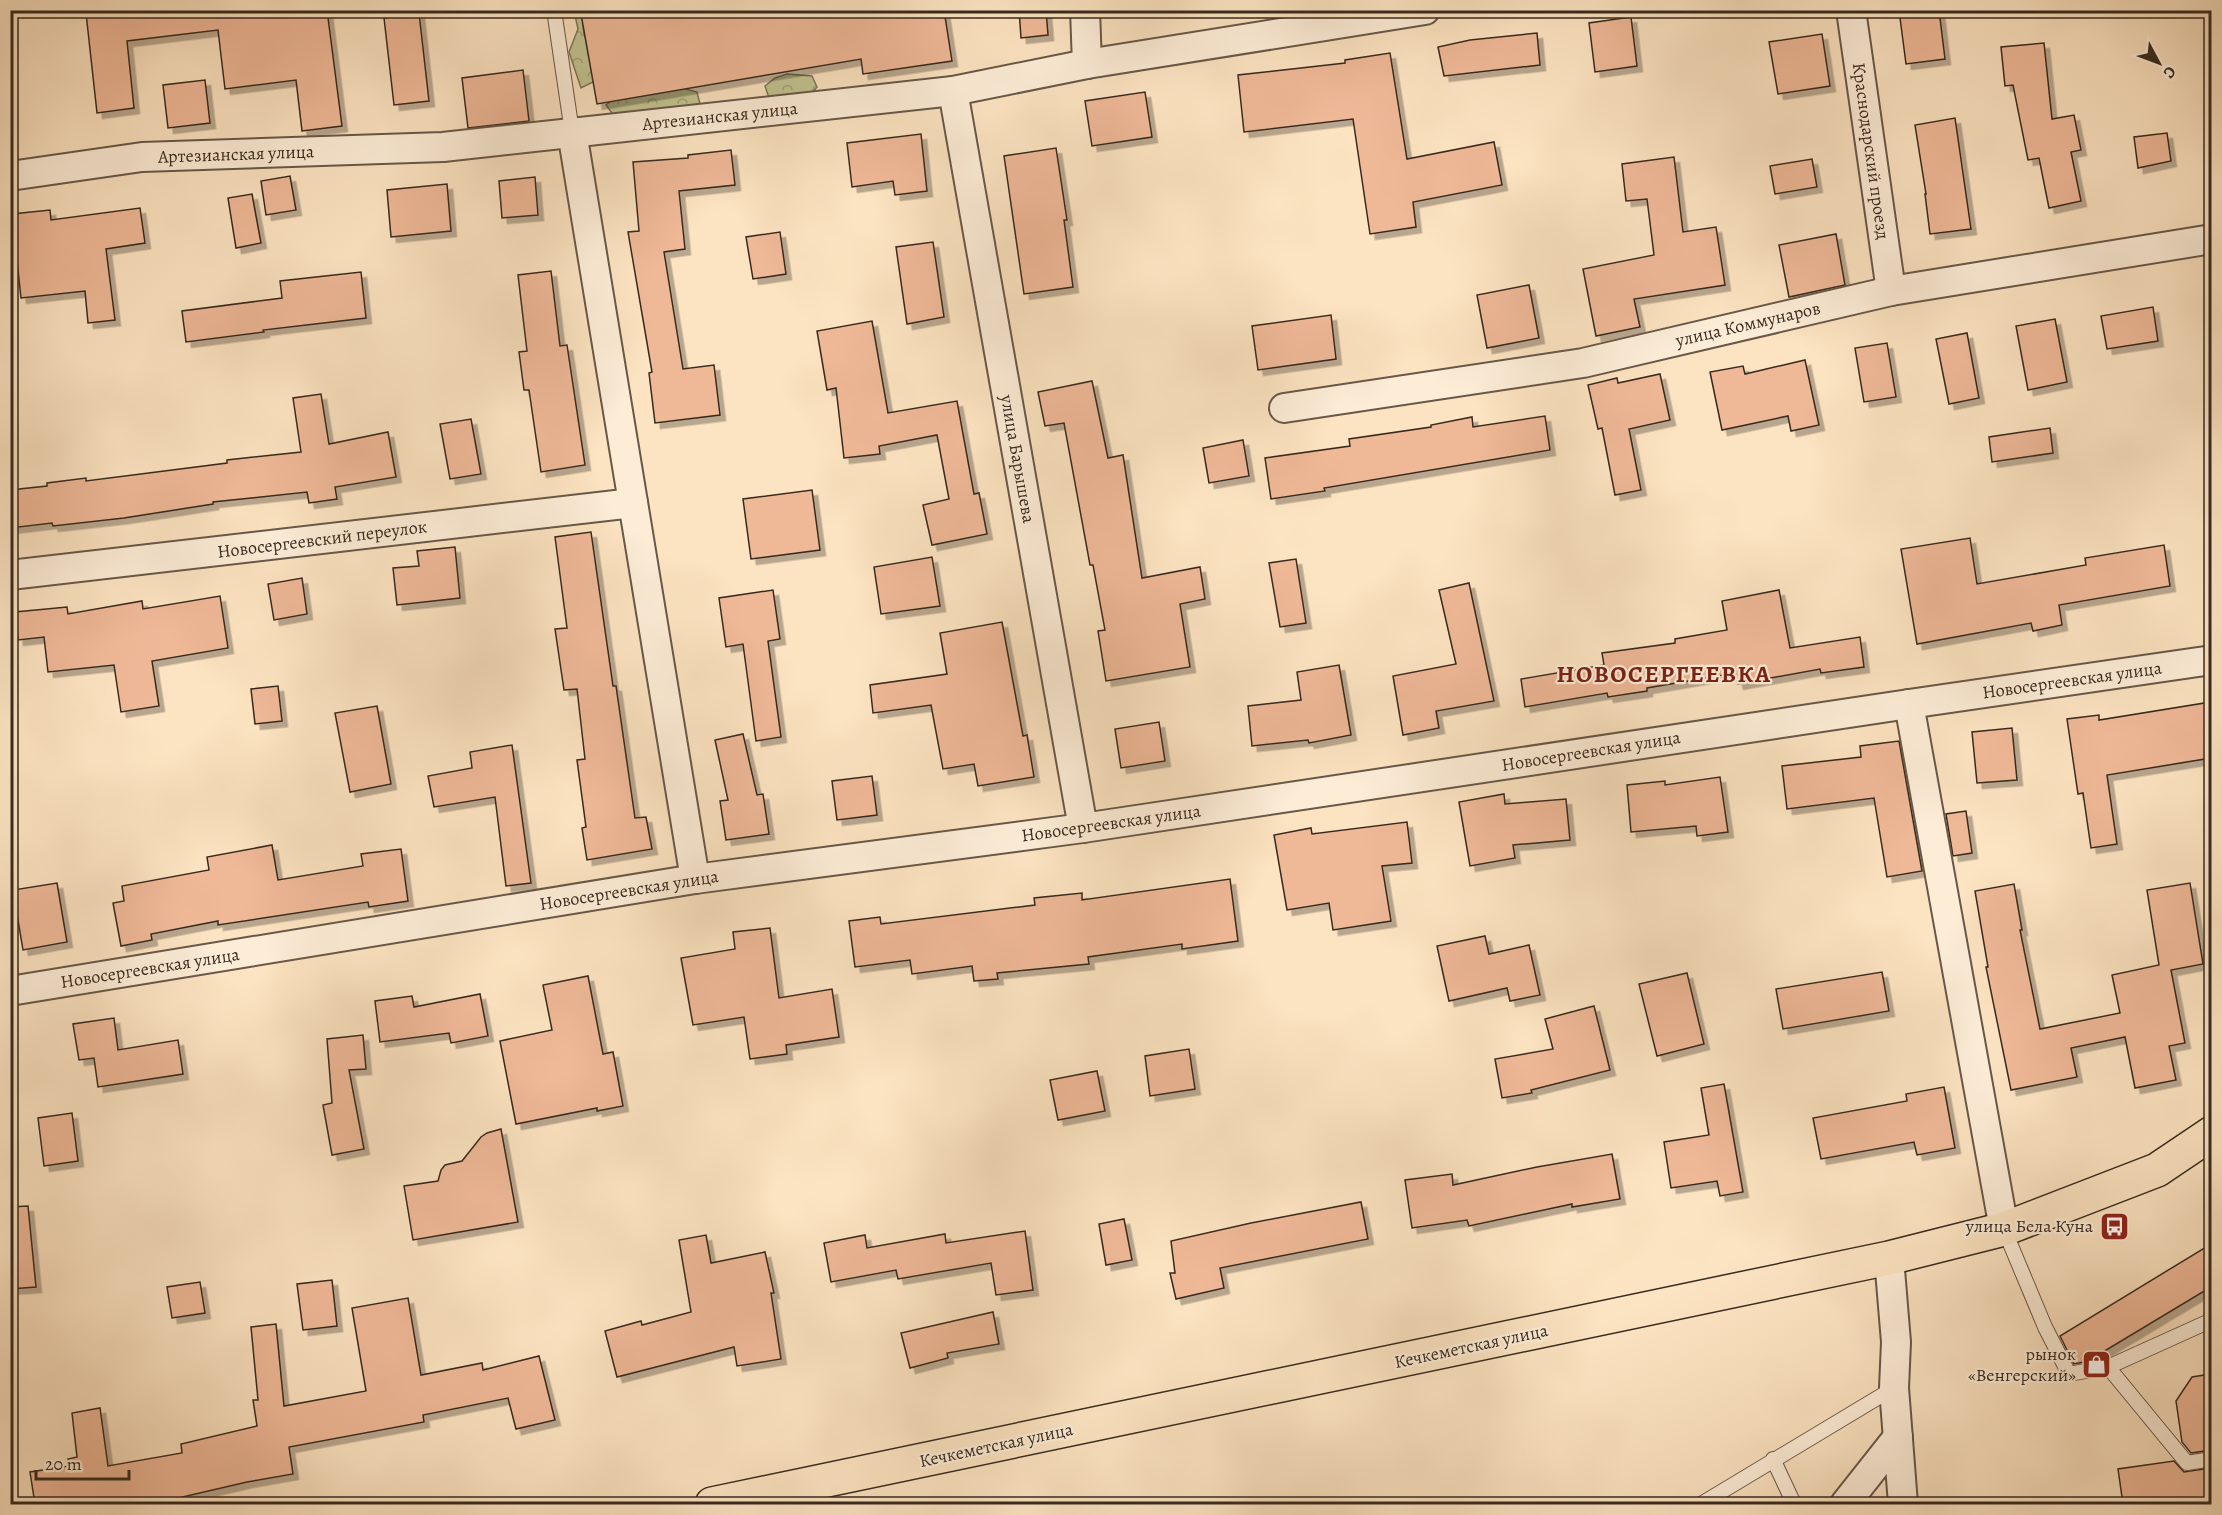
<svg xmlns="http://www.w3.org/2000/svg" width="2222" height="1515" font-family="Alegreya,serif">
  <style>
    .forest { fill: url(#forest-crowns); stroke: #7c7658; stroke-width: 1.5 }
    .building { fill: #efb897; stroke: #372a1f; stroke-width: 1.5; filter: url(#shadow) }
    .lines { fill: none; stroke-linecap: round; stroke-linejoin: round }
    .service-casing { stroke: #685848; stroke-width: 16 }
    .minor-casing { stroke: #685848; stroke-width: 32 }
    .primary-casing { stroke: #372a1f; stroke-width: 36 }
    .service { stroke: #fdedd7; stroke-width: 14 }
    .minor { stroke: #fdedd7; stroke-width: 28 }
    .primary { stroke: #fce3c1; stroke-width: 33 }
    .labels { text-anchor: middle; dominant-baseline: central; stroke-width: 4.5; stroke-linejoin: round; paint-order: stroke }
    .street-label { font-size: 18px; fill: #372a1f; stroke: #fdedd7 }
    .poi-label { font-size: 18px; fill: #372a1f; stroke: #fdedd7; text-anchor: end }
    .district-label { font-size: 24px; font-weight: bold; letter-spacing: 1.5px; fill: #7a1f14; stroke: #fdedd7 }
  </style>
  <defs>
    <pattern id="forest-crowns" width="20" height="18" patternUnits="userSpaceOnUse" patternTransform="scale(1.5)"><rect width="20" height="18" fill="#c2c391"/><path d="M2 6a3 3 0 1 1 6 0M12 15a3 3 0 1 1 6 0" fill="none" stroke="#9e9f76"/></pattern>
    <filter id="shadow"><feDropShadow dx="5.5" dy="5.5" stdDeviation="0" flood-color="#0004"/></filter>
  </defs>
  <rect width="100%" height="100%" fill="#fce3c1"/>
  <filter id="stains"><feTurbulence type="fractalNoise" baseFrequency=".00333" numOctaves="4"/><feColorMatrix values="0 0 0 0 .2 0 0 0 0 .09 0 0 0 0 .02 0 0 0 .5 -.17"/></filter>
  <radialGradient id="worn" r=".72"><stop offset=".6" stop-color="#630" stop-opacity="0"/><stop offset="1" stop-color="#630" stop-opacity=".3"/></radialGradient>
  <g class="forest">
    <path d="M 574,11 L 582,11 L 584,35 L 596,56 L 595,81 L 581,88 L 569,52 L 578,29 Z"/>
    <path d="M 787,74 L 812,76 L 817,87 L 808,97 L 769,98 L 765,86 L 775,78 Z"/>
    <path d="M 674,86 L 697,92 L 700,104 L 687,113 L 614,116 L 606,105 L 615,98 Z"/>
  </g>
  <g class="building">
    <path d="M 104,10 L 327,10 L 342,126 L 302,131 L 296,80 L 225,89 L 218,30 L 127,41 L 134,108 L 97,113 L 86,13 Z"/>
    <path d="M 591,10 L 944,10 L 952,61 L 863,74 L 861,59 L 597,104 L 581,14 L 591,12 Z"/>
    <path d="M 1019,10 L 1046,10 L 1048,35 L 1021,38 Z"/>
    <path d="M 1899,10 L 1939,10 L 1945,59 L 1906,64 Z"/>
    <path d="M 419,13 L 429,101 L 394,105 L 384,18 Z"/>
    <path d="M 1631,17 L 1637,66 L 1595,72 L 1589,23 Z"/>
    <path d="M 1537,33 L 1540,65 L 1444,76 L 1438,47 L 1470,40 Z"/>
    <path d="M 1822,34 L 1830,86 L 1778,94 L 1769,42 Z"/>
    <path d="M 2044,43 L 2052,119 L 2074,115 L 2081,150 L 2071,152 L 2081,201 L 2049,208 L 2039,158 L 2028,160 L 2013,85 L 2005,86 L 2001,47 Z"/>
    <path d="M 1390,53 L 1407,159 L 1494,142 L 1502,185 L 1413,202 L 1416,227 L 1370,234 L 1353,119 L 1244,132 L 1238,75 L 1345,63 L 1345,60 Z"/>
    <path d="M 523,70 L 529,121 L 468,128 L 462,78 Z"/>
    <path d="M 205,80 L 210,123 L 168,128 L 163,85 Z"/>
    <path d="M 1145,92 L 1152,137 L 1092,146 L 1085,101 Z"/>
    <path d="M 1955,118 L 1971,229 L 1930,234 L 1925,194 L 1926,194 L 1915,125 Z"/>
    <path d="M 2167,133 L 2171,161 L 2138,168 L 2134,137 Z"/>
    <path d="M 921,134 L 927,191 L 895,195 L 893,181 L 852,187 L 847,143 Z"/>
    <path d="M 1056,148 L 1067,220 L 1064,220 L 1073,287 L 1024,294 L 1004,156 Z"/>
    <path d="M 731,150 L 735,185 L 679,191 L 685,249 L 664,252 L 683,369 L 714,365 L 720,415 L 655,423 L 649,373 L 652,372 L 628,232 L 639,231 L 633,162 L 688,158 L 688,155 Z"/>
    <path d="M 1674,157 L 1683,232 L 1716,227 L 1725,285 L 1634,299 L 1640,327 L 1596,336 L 1583,269 L 1654,255 L 1647,199 L 1626,201 L 1622,164 Z"/>
    <path d="M 1812,159 L 1817,187 L 1775,194 L 1770,166 Z"/>
    <path d="M 290,176 L 296,210 L 266,215 L 261,181 Z"/>
    <path d="M 535,177 L 538,215 L 502,218 L 499,181 Z"/>
    <path d="M 447,184 L 451,231 L 391,237 L 387,190 Z"/>
    <path d="M 252,194 L 261,243 L 236,248 L 228,198 Z"/>
    <path d="M 140,208 L 145,243 L 106,249 L 115,320 L 88,323 L 85,291 L 21,298 L 12,214 L 50,210 L 51,220 Z"/>
    <path d="M 780,232 L 786,274 L 753,279 L 746,237 Z"/>
    <path d="M 1836,234 L 1845,285 L 1789,297 L 1779,245 Z"/>
    <path d="M 933,242 L 944,317 L 907,324 L 896,247 Z"/>
    <path d="M 551,271 L 560,346 L 567,345 L 585,465 L 541,472 L 529,390 L 524,390 L 519,352 L 527,351 L 518,275 Z"/>
    <path d="M 361,272 L 366,318 L 263,330 L 264,332 L 186,342 L 182,311 L 282,298 L 280,281 Z"/>
    <path d="M 1529,285 L 1539,338 L 1487,348 L 1477,295 Z"/>
    <path d="M 2153,307 L 2158,341 L 2107,349 L 2101,316 Z"/>
    <path d="M 1331,315 L 1336,359 L 1258,370 L 1252,326 Z"/>
    <path d="M 2055,319 L 2067,382 L 2028,390 L 2016,326 Z"/>
    <path d="M 872,321 L 888,413 L 957,401 L 974,494 L 979,493 L 987,534 L 932,545 L 923,505 L 949,499 L 937,435 L 879,446 L 880,454 L 844,458 L 836,388 L 827,390 L 817,331 Z"/>
    <path d="M 1967,333 L 1979,398 L 1949,404 L 1936,339 Z"/>
    <path d="M 1887,343 L 1896,397 L 1864,402 L 1855,348 Z"/>
    <path d="M 1805,360 L 1819,425 L 1791,431 L 1788,416 L 1722,430 L 1710,372 L 1743,366 L 1745,374 Z"/>
    <path d="M 1660,374 L 1670,420 L 1629,429 L 1641,490 L 1615,495 L 1602,428 L 1598,429 L 1588,385 L 1617,378 L 1618,383 Z"/>
    <path d="M 1092,381 L 1108,458 L 1123,455 L 1142,578 L 1200,567 L 1205,599 L 1180,604 L 1190,667 L 1106,681 L 1098,631 L 1105,630 L 1093,565 L 1090,565 L 1064,423 L 1045,426 L 1038,392 Z"/>
    <path d="M 321,394 L 329,444 L 388,432 L 396,477 L 335,487 L 337,499 L 309,503 L 307,492 L 213,502 L 213,504 L 124,518 L 53,526 L 52,523 L 10,528 L 10,490 L 47,486 L 47,483 L 86,478 L 86,481 L 227,463 L 227,460 L 301,452 L 293,398 Z"/>
    <path d="M 1545,416 L 1550,450 L 1324,488 L 1325,491 L 1271,499 L 1265,458 L 1350,446 L 1349,439 L 1431,427 L 1431,425 L 1472,417 L 1473,427 Z"/>
    <path d="M 471,419 L 481,474 L 450,479 L 440,424 Z"/>
    <path d="M 2050,428 L 2053,453 L 1992,462 L 1989,437 Z"/>
    <path d="M 1243,440 L 1249,476 L 1209,483 L 1203,448 Z"/>
    <path d="M 812,490 L 820,550 L 751,559 L 743,499 Z"/>
    <path d="M 591,532 L 613,686 L 616,686 L 635,818 L 646,817 L 652,849 L 587,860 L 582,828 L 586,827 L 577,760 L 585,759 L 577,689 L 564,690 L 555,629 L 567,628 L 555,537 Z"/>
    <path d="M 1970,538 L 1977,584 L 2086,565 L 2085,558 L 2164,545 L 2170,586 L 2059,605 L 2062,625 L 2033,631 L 2031,623 L 1917,644 L 1901,549 Z"/>
    <path d="M 455,547 L 460,598 L 397,605 L 393,568 L 419,566 L 417,551 Z"/>
    <path d="M 932,557 L 940,606 L 881,614 L 874,567 Z"/>
    <path d="M 1296,559 L 1306,623 L 1280,627 L 1269,563 Z"/>
    <path d="M 302,578 L 307,614 L 274,620 L 268,584 Z"/>
    <path d="M 1469,583 L 1494,701 L 1436,711 L 1439,728 L 1403,735 L 1393,676 L 1456,664 L 1439,590 Z"/>
    <path d="M 773,590 L 780,639 L 768,641 L 781,737 L 756,741 L 743,644 L 726,647 L 719,598 Z"/>
    <path d="M 1779,590 L 1790,648 L 1860,637 L 1864,667 L 1821,673 L 1820,669 L 1738,684 L 1735,673 L 1647,688 L 1647,691 L 1608,697 L 1607,693 L 1525,707 L 1521,679 L 1604,665 L 1602,653 L 1675,643 L 1675,639 L 1727,630 L 1722,601 Z"/>
    <path d="M 220,596 L 228,648 L 152,661 L 159,706 L 121,712 L 114,665 L 48,672 L 44,637 L 18,640 L 15,612 L 67,607 L 68,614 L 142,601 L 143,609 Z"/>
    <path d="M 1002,622 L 1023,736 L 1027,735 L 1034,777 L 978,786 L 974,764 L 943,769 L 931,705 L 873,713 L 870,685 L 947,674 L 940,633 Z"/>
    <path d="M 1339,665 L 1351,735 L 1309,743 L 1308,740 L 1252,746 L 1248,706 L 1301,700 L 1297,672 Z"/>
    <path d="M 278,686 L 282,721 L 255,724 L 251,689 Z"/>
    <path d="M 2211,702 L 2211,758 L 2107,775 L 2117,844 L 2091,848 L 2083,793 L 2078,794 L 2067,719 L 2099,715 L 2099,720 Z"/>
    <path d="M 377,706 L 391,784 L 350,792 L 335,713 Z"/>
    <path d="M 1159,722 L 1165,761 L 1121,768 L 1115,729 Z"/>
    <path d="M 2012,728 L 2017,780 L 1977,783 L 1972,732 Z"/>
    <path d="M 743,734 L 757,795 L 763,794 L 769,834 L 726,840 L 720,801 L 728,800 L 715,740 Z"/>
    <path d="M 1899,741 L 1922,871 L 1887,877 L 1874,798 L 1787,809 L 1782,766 L 1861,757 L 1860,746 Z"/>
    <path d="M 512,745 L 531,883 L 506,886 L 495,797 L 434,807 L 428,776 L 472,768 L 470,752 Z"/>
    <path d="M 872,776 L 877,815 L 837,820 L 832,781 Z"/>
    <path d="M 1720,777 L 1728,832 L 1697,836 L 1696,826 L 1631,832 L 1627,785 L 1665,781 L 1665,785 Z"/>
    <path d="M 1504,794 L 1505,804 L 1566,799 L 1570,840 L 1513,845 L 1515,858 L 1470,866 L 1459,802 Z"/>
    <path d="M 1966,811 L 1972,853 L 1953,856 L 1946,814 Z"/>
    <path d="M 1407,822 L 1412,863 L 1382,866 L 1391,921 L 1333,930 L 1329,903 L 1287,910 L 1274,835 L 1311,828 L 1312,834 Z"/>
    <path d="M 272,845 L 278,880 L 363,866 L 361,854 L 401,849 L 408,901 L 369,907 L 368,902 L 218,925 L 218,921 L 151,934 L 152,940 L 121,946 L 113,903 L 124,901 L 122,886 L 209,870 L 207,857 Z"/>
    <path d="M 1230,879 L 1238,941 L 1182,949 L 1182,944 L 1088,957 L 1089,964 L 997,973 L 998,979 L 974,981 L 972,966 L 912,974 L 910,960 L 855,967 L 849,921 L 880,917 L 881,924 L 1035,905 L 1034,898 L 1082,893 L 1082,900 Z"/>
    <path d="M 57,883 L 67,942 L 23,950 L 13,890 Z"/>
    <path d="M 2190,883 L 2203,964 L 2171,970 L 2185,1043 L 2169,1046 L 2176,1080 L 2135,1088 L 2125,1037 L 2071,1048 L 2077,1077 L 2011,1090 L 1986,967 L 1988,967 L 1975,891 L 2014,884 L 2022,930 L 2020,930 L 2040,1029 L 2120,1013 L 2112,975 L 2159,965 L 2147,890 Z"/>
    <path d="M 770,928 L 779,998 L 832,989 L 839,1037 L 786,1045 L 787,1054 L 750,1059 L 744,1017 L 693,1025 L 681,958 L 735,949 L 733,932 Z"/>
    <path d="M 1485,936 L 1489,954 L 1529,945 L 1540,995 L 1510,1001 L 1507,988 L 1449,1001 L 1437,946 Z"/>
    <path d="M 1882,972 L 1889,1011 L 1783,1029 L 1776,989 Z"/>
    <path d="M 1687,973 L 1704,1044 L 1657,1056 L 1639,984 Z"/>
    <path d="M 588,976 L 603,1054 L 613,1052 L 623,1106 L 597,1111 L 597,1108 L 516,1124 L 500,1041 L 552,1030 L 543,985 Z"/>
    <path d="M 480,994 L 488,1036 L 451,1043 L 449,1033 L 380,1042 L 375,1001 L 412,996 L 414,1007 Z"/>
    <path d="M 1594,1006 L 1610,1070 L 1531,1090 L 1532,1093 L 1502,1098 L 1495,1059 L 1553,1049 L 1545,1019 Z"/>
    <path d="M 114,1018 L 118,1050 L 178,1040 L 183,1074 L 98,1087 L 94,1058 L 79,1060 L 73,1024 Z"/>
    <path d="M 363,1035 L 366,1069 L 349,1070 L 364,1149 L 332,1155 L 323,1105 L 332,1103 L 327,1039 Z"/>
    <path d="M 1189,1049 L 1195,1089 L 1150,1096 L 1145,1056 Z"/>
    <path d="M 1097,1071 L 1105,1111 L 1058,1120 L 1050,1080 Z"/>
    <path d="M 1724,1084 L 1743,1192 L 1720,1196 L 1717,1181 L 1671,1188 L 1664,1142 L 1709,1135 L 1701,1088 Z"/>
    <path d="M 1944,1087 L 1955,1148 L 1917,1155 L 1914,1142 L 1821,1159 L 1813,1118 L 1907,1101 L 1906,1094 Z"/>
    <path d="M 72,1113 L 78,1161 L 44,1166 L 38,1118 Z"/>
    <path d="M 501,1129 L 518,1222 L 413,1240 L 404,1186 L 438,1181 L 441,1170 L 445,1165 L 462,1161 L 481,1137 L 487,1133 Z"/>
    <path d="M 1612,1154 L 1620,1199 L 1572,1207 L 1572,1204 L 1469,1226 L 1467,1220 L 1412,1228 L 1405,1180 L 1452,1174 L 1453,1185 L 1537,1167 Z"/>
    <path d="M 1361,1202 L 1368,1239 L 1220,1268 L 1224,1288 L 1176,1299 L 1170,1273 L 1175,1273 L 1171,1241 L 1251,1223 Z"/>
    <path d="M 28,1206 L 36,1287 L 10,1289 L 10,1207 Z"/>
    <path d="M 1124,1219 L 1132,1260 L 1106,1265 L 1099,1224 Z"/>
    <path d="M 1025,1231 L 1033,1290 L 996,1295 L 991,1263 L 898,1279 L 896,1270 L 831,1282 L 824,1243 L 865,1235 L 867,1248 L 945,1234 L 946,1243 Z"/>
    <path d="M 706,1235 L 711,1263 L 765,1252 L 774,1293 L 771,1293 L 781,1359 L 737,1366 L 734,1347 L 617,1377 L 605,1331 L 641,1321 L 642,1325 L 691,1312 L 679,1240 Z"/>
    <path d="M 2211,1244 L 2211,1287 L 2088,1361 L 2074,1364 L 2060,1336 Z"/>
    <path d="M 332,1280 L 337,1326 L 303,1330 L 297,1284 Z"/>
    <path d="M 200,1282 L 205,1313 L 172,1318 L 167,1287 Z"/>
    <path d="M 408,1298 L 421,1375 L 482,1363 L 483,1370 L 539,1356 L 555,1420 L 516,1429 L 508,1398 L 423,1415 L 424,1422 L 289,1447 L 293,1474 L 247,1482 L 178,1498 L 179,1504 L 35,1504 L 30,1472 L 70,1466 L 68,1459 L 77,1457 L 72,1413 L 100,1408 L 108,1466 L 182,1453 L 181,1444 L 257,1426 L 253,1400 L 258,1400 L 251,1327 L 276,1324 L 284,1406 L 366,1391 L 352,1308 Z"/>
    <path d="M 993,1312 L 999,1344 L 947,1353 L 948,1358 L 910,1368 L 901,1333 Z"/>
    <path d="M 2211,1374 L 2211,1450 L 2191,1453 L 2182,1442 L 2176,1401 L 2192,1377 Z"/>
    <path d="M 2174,1461 L 2184,1472 L 2211,1468 L 2211,1504 L 2123,1504 L 2118,1469 Z"/>
  </g>
  <g class="lines">
    <defs>
      <g id="service">
        <path d="M 554,10 L 572,132"/>
        <path d="M 2004,1229 L 2045,1327 L 2069,1374 L 2108,1367 L 2212,1320"/>
        <path d="M 2108,1367 L 2187,1463 L 2212,1459"/>
        <path d="M 1773,1459 L 1794,1504"/>
        <path d="M 1701,1504 L 1894,1388"/>
      </g>
      <g id="minor">
        <path d="M 1085,10 L 1087,64"/>
        <path d="M 1851,10 L 1891,291"/>
        <path d="M 953,91 L 1083,828"/>
        <path d="M 572,132 L 695,879"/>
        <path d="M 10,176 L 142,157 L 443,147 L 953,91 L 1087,64 L 1425,10"/>
        <path d="M 1284,408 L 1583,363 L 1891,291 L 2212,239"/>
        <path d="M 10,575 L 633,503"/>
        <path d="M 1909,704 L 2004,1229"/>
        <path d="M 10,991 L 695,879 L 1083,828 L 1909,704 L 2212,660"/>
        <path d="M 1889,1258 L 1896,1342 L 1894,1388 L 1903,1504"/>
        <path d="M 1845,1504 L 1898,1437"/>
      </g>
      <path id="primary" d="M 712,1504 L 1889,1258 L 2004,1229 L 2157,1170 L 2212,1133"/>
    </defs>
    <use href="#service" class="service-casing"/>
    <use href="#minor" class="minor-casing"/>
    <use href="#primary" class="primary-casing"/>
    <use href="#service" class="service"/>
    <use href="#minor" class="minor"/>
    <use href="#primary" class="primary"/>
  </g>
  <defs>
    <symbol id="bus-square" viewBox="-11 -11 22 22"><rect x="-9" y="-9" width="18" height="18" rx="4" fill="#8f2418" stroke="#fdedd7"/><path d="M-5-6H5V4H4V6H2V4H-2V6H-4V4H-5ZM-3.5-4V0h7V-4ZM-3.5 1.2v1.5H-2V1.2ZM2 1.2v1.5H3.5V1.2Z" fill="#fff"/></symbol>
    <symbol id="shop-square" viewBox="-11 -11 22 22"><rect x="-9" y="-9" width="18" height="18" rx="4" fill="#8f2418" stroke="#fdedd7"/><path d="M-5-2.5h2.3a2.7 3.5 0 0 1 5.4 0H5L5.5 6h-11ZM-1.5-2.5h3a1.5 2.3 0 0 0-3 0Z" fill="#fff"/></symbol>
  </defs>
  <g fill-rule="evenodd">
    <use href="#bus-square" x="2098" y="1210" width="33" height="33"/>
    <use href="#shop-square" x="2080" y="1348" width="33" height="33"/>
  </g>
  <g class="labels">
    <g class="street-label">
      <text transform="translate(720 116) rotate(-6)">Артезианская улица</text>
      <text transform="translate(1871 151) rotate(82)">Краснодарский проезд</text>
      <text transform="translate(236 154) rotate(-2)">Артезианская улица</text>
      <text transform="translate(1748 324) rotate(-13)">улица Коммунаров</text>
      <text transform="translate(1018 459) rotate(80)">улица Барышева</text>
      <text transform="translate(322 539) rotate(-7)">Новосергеевский переулок</text>
      <text transform="translate(2072 680) rotate(-8)">Новосергеевская улица</text>
      <text transform="translate(1591 751) rotate(-9)">Новосергеевская улица</text>
      <text transform="translate(1111 823) rotate(-8)">Новосергеевская улица</text>
      <text transform="translate(629 890) rotate(-9)">Новосергеевская улица</text>
      <text transform="translate(150 968) rotate(-9)">Новосергеевская улица</text>
      <text transform="translate(1471 1346) rotate(-12)">Кечкеметская улица</text>
      <text transform="translate(996 1445) rotate(-12)">Кечкеметская улица</text>
    </g>
    <g class="poi-label">
      <text x="2093" y="1226">улица Бела Куна</text>
      <text x="2076" y="1354">рынок<tspan x="2076" dy="21">«Венгерский»</tspan></text>
    </g>
    <g class="district-label">
      <text x="1664" y="674">НОВОСЕРГЕЕВКА</text>
    </g>
  </g>
  <rect width="2222" height="1515" fill="none" stroke="#fce3c1" stroke-width="36"/>
  <rect x="12" y="12" width="2198" height="1491" fill="none" stroke="#372a1f" stroke-width="3"/>
  <rect x="18" y="18" width="2186" height="1479" fill="none" stroke="#372a1f" stroke-width="1.5"/>
  <g transform="translate(2159 63) rotate(131)" stroke="#fdedd7" stroke-width="4.5" paint-order="stroke">
  <path d="M0-4.5L10 22L0 15L-10 22Z" fill="#372a1f"/>
  <text y="-9" font-size="16" font-weight="bold" text-anchor="middle" fill="#372a1f">С</text>
  </g>
  <path d="M36 1470v9h93v-9" fill="none" stroke="#372a1f" stroke-width="3"/>
  <text x="45" y="1470" font-size="18" fill="#372a1f" stroke="#fdedd7" stroke-width="4.5" paint-order="stroke">20 m</text>
  <rect width="100%" height="100%" filter="url(#stains)"/>
  <rect width="100%" height="100%" fill="url(#worn)"/>
</svg>
